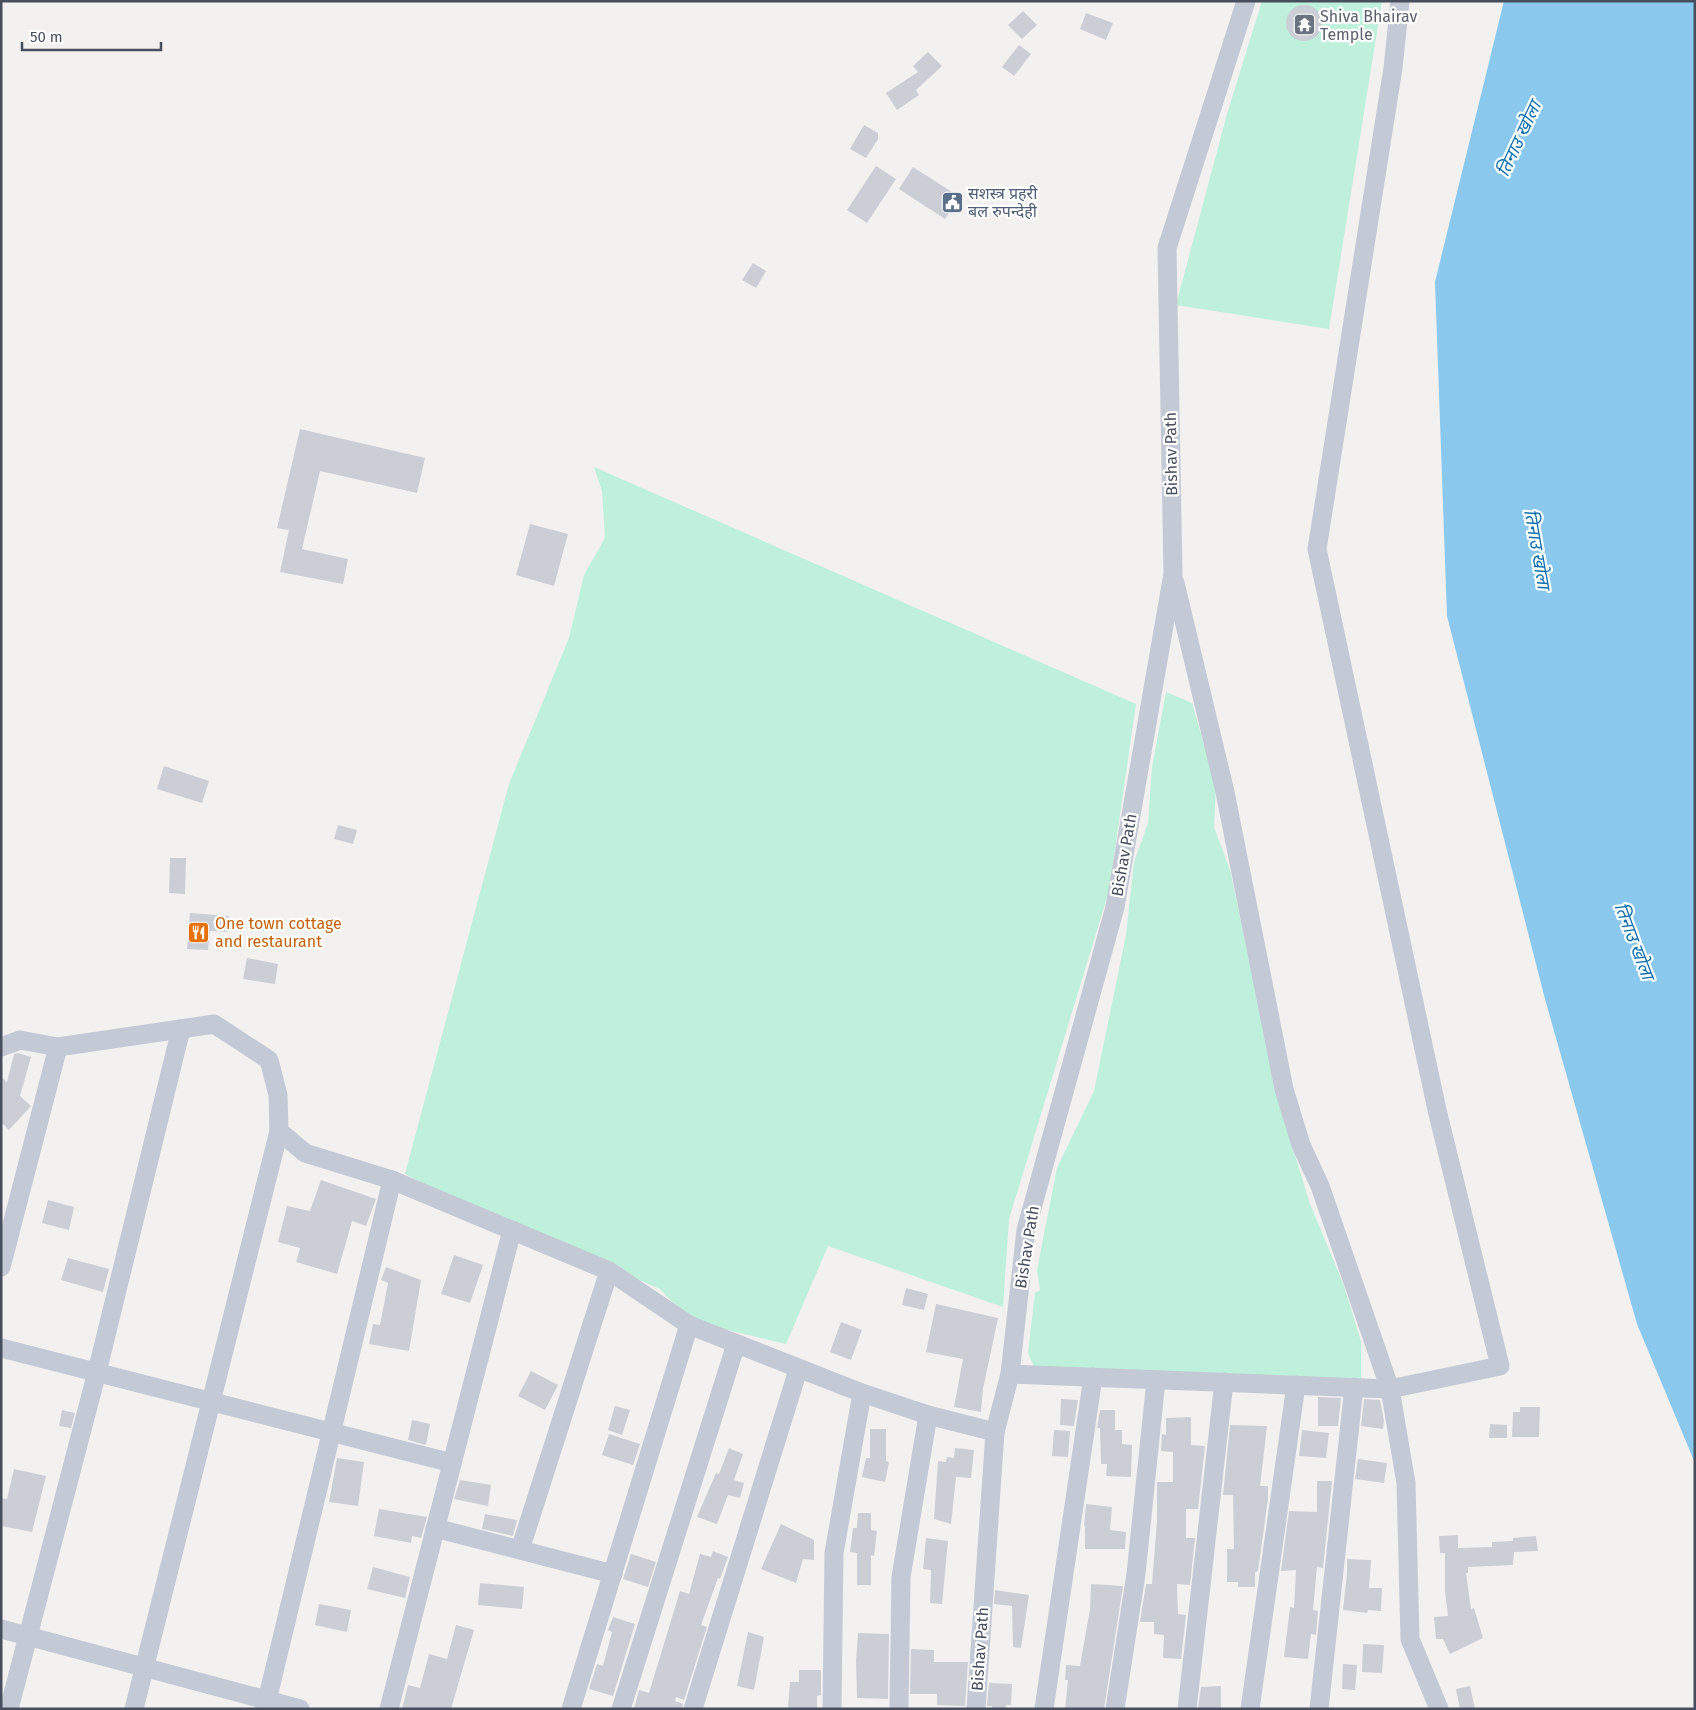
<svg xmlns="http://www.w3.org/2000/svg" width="1696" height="1710" font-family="'Fira Sans','Noto Sans Devanagari',sans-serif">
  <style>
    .green { fill: #bef0db }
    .water { fill: #8ac8ee }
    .building { fill: #ccced6 }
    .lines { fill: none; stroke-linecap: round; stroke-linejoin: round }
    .street { stroke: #c3c9d5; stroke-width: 19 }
    .labels { text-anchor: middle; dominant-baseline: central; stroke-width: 4.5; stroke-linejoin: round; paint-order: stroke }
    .worship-label { font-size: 16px; fill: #5b616d; stroke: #fff; text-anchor: start }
    .service-label { font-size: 16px; fill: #4e5e75; stroke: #fff; text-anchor: start }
    .street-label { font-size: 16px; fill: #474f5e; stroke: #fff }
    .food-label { font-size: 16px; fill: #c56008; stroke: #fff; text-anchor: start }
    .water-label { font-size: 18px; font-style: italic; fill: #096faf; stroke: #fff }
  </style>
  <rect width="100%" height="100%" fill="#f3f0f0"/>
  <g class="green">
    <path d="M 1262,1 L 1382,1 L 1329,329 L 1176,305 L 1227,114 Z"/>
    <path d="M 594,467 L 1136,704 L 1109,891 L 1009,1219 L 1003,1307 L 828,1246 L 786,1344 L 690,1321 L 660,1289 L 440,1192 L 405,1174 L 509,784 L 569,638 L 584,575 L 605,538 L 602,491 Z"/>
    <path d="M 1166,692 L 1192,703 L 1216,785 L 1214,827 L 1230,870 L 1282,1113 L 1310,1204 L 1343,1283 L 1361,1341 L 1361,1379 L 1034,1367 L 1028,1353 L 1035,1293 L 1040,1290 L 1037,1270 L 1057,1168 L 1094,1091 L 1126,935 L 1134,862 L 1148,823 L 1152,767 Z"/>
  </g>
  <path class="water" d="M 1504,1 L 1695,1 L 1695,1463 L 1637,1324 L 1545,999 L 1447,616 L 1435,282 Z"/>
  <g class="building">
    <circle cx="1304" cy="23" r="18"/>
    <path d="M 1023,11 L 1037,25 L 1022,39 L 1008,25 Z"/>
    <path d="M 1086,13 L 1113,23 L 1106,40 L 1080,29 Z"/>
    <path d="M 1019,45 L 1031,54 L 1014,76 L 1002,67 Z"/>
    <path d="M 928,52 L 942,66 L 916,90 L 919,95 L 897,110 L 886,93 L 918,72 L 913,66 Z"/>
    <path d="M 864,125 L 878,133 L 878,139 L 866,158 L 850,149 Z"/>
    <path d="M 876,166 L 896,179 L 867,223 L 847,210 Z"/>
    <path d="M 913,167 L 960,197 L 945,219 L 899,189 Z"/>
    <path d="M 753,263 L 766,271 L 756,288 L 742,280 Z"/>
    <path d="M 300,429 L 425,458 L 417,493 L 320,471 L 302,549 L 348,559 L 343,584 L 280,572 L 289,530 L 277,528 Z"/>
    <path d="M 530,524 L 568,534 L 554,586 L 516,575 Z"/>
    <path d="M 164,766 L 209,781 L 202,803 L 157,789 Z"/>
    <path d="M 338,825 L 357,830 L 353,844 L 334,839 Z"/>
    <path d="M 170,858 L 186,858 L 185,894 L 169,893 Z"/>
    <path d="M 190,913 L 229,916 L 228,932 L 210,931 L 208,950 L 187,949 Z"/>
    <path d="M 247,958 L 278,964 L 275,984 L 243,979 Z"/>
    <path d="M 18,1053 L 31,1057 L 20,1096 L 31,1106 L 9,1130 L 1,1122 L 1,1077 L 7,1082 L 14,1054 Z"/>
    <path d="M 321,1180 L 376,1199 L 366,1226 L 352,1221 L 337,1274 L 296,1262 L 300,1248 L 278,1242 L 287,1206 L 310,1211 Z"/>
    <path d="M 48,1200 L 74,1207 L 69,1230 L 42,1223 Z"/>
    <path d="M 454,1255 L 483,1265 L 470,1303 L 441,1294 Z"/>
    <path d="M 68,1258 L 109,1269 L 103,1292 L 61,1280 Z"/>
    <path d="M 386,1267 L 421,1280 L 409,1351 L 369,1344 L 373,1324 L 380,1325 L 388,1283 L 381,1280 Z"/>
    <path d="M 906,1288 L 928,1294 L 924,1310 L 902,1305 Z"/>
    <path d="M 936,1304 L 998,1318 L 983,1389 L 981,1412 L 954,1407 L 963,1359 L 926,1352 Z"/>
    <path d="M 841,1322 L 862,1330 L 851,1360 L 830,1352 Z"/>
    <path d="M 531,1371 L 558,1385 L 545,1410 L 518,1396 Z"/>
    <path d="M 1318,1397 L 1341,1398 L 1338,1426 L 1318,1426 Z"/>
    <path d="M 1061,1399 L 1078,1400 L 1074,1426 L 1060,1425 Z"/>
    <path d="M 1364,1399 L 1380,1400 L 1384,1421 L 1383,1429 L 1361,1426 Z"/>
    <path d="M 615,1406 L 630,1410 L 622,1435 L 608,1430 Z"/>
    <path d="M 1520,1407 L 1540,1407 L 1539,1437 L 1512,1437 L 1513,1412 L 1520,1412 Z"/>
    <path d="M 62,1410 L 75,1413 L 71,1428 L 59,1426 Z"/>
    <path d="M 1100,1410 L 1115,1410 L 1115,1430 L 1122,1430 L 1122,1444 L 1132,1445 L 1131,1477 L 1106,1476 L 1107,1464 L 1101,1464 L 1100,1428 L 1097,1428 Z"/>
    <path d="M 1191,1417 L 1191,1445 L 1205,1446 L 1198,1509 L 1186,1509 L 1186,1538 L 1195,1538 L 1190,1585 L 1177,1584 L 1178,1614 L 1186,1615 L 1181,1659 L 1163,1658 L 1164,1635 L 1154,1634 L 1154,1622 L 1140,1622 L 1146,1584 L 1152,1584 L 1157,1520 L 1157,1482 L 1173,1482 L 1173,1452 L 1161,1451 L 1162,1434 L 1166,1435 L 1166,1418 Z"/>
    <path d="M 412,1420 L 430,1424 L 426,1445 L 408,1440 Z"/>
    <path d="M 1490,1424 L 1507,1425 L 1507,1438 L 1489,1438 Z"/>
    <path d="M 1230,1425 L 1267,1426 L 1260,1486 L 1268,1486 L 1268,1499 L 1258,1571 L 1255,1572 L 1255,1587 L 1238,1587 L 1238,1582 L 1227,1582 L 1227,1549 L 1234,1549 L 1233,1495 L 1223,1495 Z"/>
    <path d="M 870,1429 L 886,1429 L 886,1461 L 889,1462 L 885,1482 L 862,1477 L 866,1458 L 870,1458 Z"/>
    <path d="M 1054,1430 L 1070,1431 L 1068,1457 L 1052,1456 Z"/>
    <path d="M 1302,1430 L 1329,1433 L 1326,1458 L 1299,1456 Z"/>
    <path d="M 609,1434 L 640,1444 L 633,1465 L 602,1455 Z"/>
    <path d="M 729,1448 L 743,1454 L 734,1480 L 744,1483 L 740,1498 L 728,1495 L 717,1524 L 697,1517 L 716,1473 L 719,1474 Z"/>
    <path d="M 955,1448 L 974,1450 L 971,1478 L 956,1477 L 951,1524 L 934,1519 L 938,1461 L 946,1462 L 947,1457 L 954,1458 Z"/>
    <path d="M 337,1458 L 364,1462 L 358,1506 L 329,1502 Z"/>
    <path d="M 1358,1459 L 1387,1463 L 1384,1483 L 1355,1479 Z"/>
    <path d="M 14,1469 L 46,1476 L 32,1532 L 1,1526 L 1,1498 L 7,1499 Z"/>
    <path d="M 460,1480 L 491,1485 L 488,1506 L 454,1499 Z"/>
    <path d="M 1317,1481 L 1332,1481 L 1323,1568 L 1317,1567 L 1313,1610 L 1318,1611 L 1316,1635 L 1311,1634 L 1308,1659 L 1284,1657 L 1290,1607 L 1294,1608 L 1296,1570 L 1281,1571 L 1289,1511 L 1317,1512 Z"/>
    <path d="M 1086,1504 L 1112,1507 L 1110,1530 L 1126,1532 L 1125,1549 L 1085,1549 L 1085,1526 L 1084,1526 Z"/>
    <path d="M 379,1509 L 427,1517 L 421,1538 L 412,1536 L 411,1543 L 374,1536 Z"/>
    <path d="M 858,1513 L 871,1513 L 871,1530 L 877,1531 L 874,1556 L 871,1555 L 871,1585 L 857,1585 L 857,1553 L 850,1552 L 853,1528 L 857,1528 Z"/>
    <path d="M 485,1514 L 517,1520 L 513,1536 L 482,1529 Z"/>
    <path d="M 781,1524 L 814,1540 L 814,1560 L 803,1559 L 796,1583 L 761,1569 Z"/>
    <path d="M 1458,1535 L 1458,1548 L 1492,1547 L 1492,1542 L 1513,1541 L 1513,1538 L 1536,1536 L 1538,1551 L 1514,1552 L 1513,1565 L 1468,1567 L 1468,1573 L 1466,1573 L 1471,1609 L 1474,1608 L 1483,1638 L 1450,1654 L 1443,1639 L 1436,1639 L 1434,1617 L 1448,1616 L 1445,1591 L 1445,1553 L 1440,1553 L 1439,1536 Z"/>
    <path d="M 926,1538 L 948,1541 L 942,1604 L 930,1603 L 931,1570 L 923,1569 Z"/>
    <path d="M 713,1551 L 728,1557 L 720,1579 L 718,1578 L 701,1625 L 707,1627 L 684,1700 L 676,1697 L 675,1701 L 683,1704 L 682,1709 L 634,1709 L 639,1690 L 649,1693 L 680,1591 L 689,1594 L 700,1554 L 711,1557 Z"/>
    <path d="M 631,1554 L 656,1562 L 648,1587 L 623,1579 Z"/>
    <path d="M 1347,1559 L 1371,1560 L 1369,1588 L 1382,1588 L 1381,1611 L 1368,1610 L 1367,1613 L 1343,1610 L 1347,1573 Z"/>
    <path d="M 373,1567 L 410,1577 L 405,1598 L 367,1589 Z"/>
    <path d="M 480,1583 L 524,1587 L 522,1609 L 478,1605 Z"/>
    <path d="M 1091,1584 L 1123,1586 L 1104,1709 L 1065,1709 L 1068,1680 L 1065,1680 L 1066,1665 L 1080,1666 L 1090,1609 Z"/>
    <path d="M 995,1590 L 1029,1595 L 1021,1648 L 1013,1647 L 1012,1606 L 994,1604 Z"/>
    <path d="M 319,1604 L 351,1610 L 347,1632 L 315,1625 Z"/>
    <path d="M 613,1617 L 635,1624 L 613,1696 L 589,1689 L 597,1664 L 603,1666 L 612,1632 L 608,1630 Z"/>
    <path d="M 456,1625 L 474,1630 L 451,1709 L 402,1709 L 408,1685 L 420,1688 L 429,1654 L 447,1659 Z"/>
    <path d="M 748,1632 L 764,1637 L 754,1690 L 737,1686 Z"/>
    <path d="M 858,1633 L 889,1634 L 888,1699 L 857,1698 L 856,1661 Z"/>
    <path d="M 1363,1644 L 1384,1645 L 1382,1673 L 1362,1672 Z"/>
    <path d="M 911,1649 L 934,1650 L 934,1662 L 968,1662 L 965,1706 L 937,1705 L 937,1694 L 910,1694 Z"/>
    <path d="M 1343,1664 L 1357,1665 L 1355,1690 L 1342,1689 Z"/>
    <path d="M 799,1670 L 821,1670 L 821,1695 L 817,1696 L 817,1709 L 788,1709 L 790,1682 L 799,1682 Z"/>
    <path d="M 989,1683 L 1012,1684 L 1011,1705 L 1006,1705 L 1006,1709 L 991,1709 L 992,1706 L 987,1706 Z"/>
    <path d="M 1221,1686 L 1221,1709 L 1198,1709 L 1201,1687 Z"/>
    <path d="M 1470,1686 L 1475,1709 L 1460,1709 L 1456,1689 Z"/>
  </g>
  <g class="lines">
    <g class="street">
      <path d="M 1175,583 L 1225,792 L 1284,1089 L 1301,1145 L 1320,1186 L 1390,1389 L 1406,1483 L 1410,1639 L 1439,1709"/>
      <path d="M 1,1047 L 20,1040 L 58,1047 L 214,1024 L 269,1060 L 278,1095 L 279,1131 L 305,1153 L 392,1180 L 609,1271 L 689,1325 L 862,1393 L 928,1415 L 995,1432"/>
      <path d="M 1,1267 L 58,1047"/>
      <path d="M 1,1348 L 452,1463"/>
      <path d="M 1010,1374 L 1390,1389 L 1500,1366 L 1437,1110 L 1317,549 L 1393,68 L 1400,1"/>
      <path d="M 435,1528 L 613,1574"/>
      <path d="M 520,1550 L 609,1271"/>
      <path d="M 1,1629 L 300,1709"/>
      <path d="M 9,1709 L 97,1372 L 181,1029"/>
      <path d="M 134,1709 L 279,1131"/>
      <path d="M 265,1709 L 392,1180"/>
      <path d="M 389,1709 L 512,1230"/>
      <path d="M 571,1709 L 689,1325"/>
      <path d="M 621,1709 L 736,1344"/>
      <path d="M 693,1709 L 798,1370"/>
      <path d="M 832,1709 L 834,1553 L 862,1393"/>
      <path d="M 899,1709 L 901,1577 L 928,1415"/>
      <path d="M 976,1709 L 995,1432 L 1010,1374 L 1026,1230 L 1115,907 L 1173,574 L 1167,248 L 1246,1"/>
      <path d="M 1044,1709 L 1093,1377"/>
      <path d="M 1115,1709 L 1136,1574 L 1156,1380"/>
      <path d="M 1187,1709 L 1224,1382"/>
      <path d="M 1250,1709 L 1296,1385"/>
      <path d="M 1319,1709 L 1354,1387"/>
    </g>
  </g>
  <defs>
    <symbol id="temple-square" viewBox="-11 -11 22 22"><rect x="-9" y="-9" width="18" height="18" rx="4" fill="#6b7280" stroke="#fff"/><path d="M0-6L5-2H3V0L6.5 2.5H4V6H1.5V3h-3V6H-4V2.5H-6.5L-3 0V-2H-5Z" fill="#fff"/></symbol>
    <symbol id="civic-square" viewBox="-11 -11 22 22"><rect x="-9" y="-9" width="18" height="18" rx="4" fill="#5c6f8a" stroke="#fff"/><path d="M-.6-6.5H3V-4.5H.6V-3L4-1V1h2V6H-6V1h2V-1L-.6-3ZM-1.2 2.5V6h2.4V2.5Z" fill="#fff"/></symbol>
    <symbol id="restaurant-square" viewBox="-11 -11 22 22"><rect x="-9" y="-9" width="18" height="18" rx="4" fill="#e8710a" stroke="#fff"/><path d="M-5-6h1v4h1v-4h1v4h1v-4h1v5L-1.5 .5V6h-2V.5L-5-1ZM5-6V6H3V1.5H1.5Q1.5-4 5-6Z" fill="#fff"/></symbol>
  </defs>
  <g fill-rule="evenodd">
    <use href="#temple-square" x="1292" y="12" width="25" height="25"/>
    <use href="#civic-square" x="940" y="190" width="25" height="25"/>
    <use href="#restaurant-square" x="186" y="920" width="25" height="25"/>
  </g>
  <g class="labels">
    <g class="worship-label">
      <text x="1320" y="16">Shiva Bhairav<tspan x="1320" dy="18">Temple</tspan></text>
    </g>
    <g class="service-label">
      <text x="968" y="193">सशस्त्र प्रहरी<tspan x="968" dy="18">बल रुपन्देही</tspan></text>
    </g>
    <g class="street-label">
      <text transform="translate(1171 454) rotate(-91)">Bishav Path</text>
      <text transform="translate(1124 855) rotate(-80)">Bishav Path</text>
      <text transform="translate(1027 1247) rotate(-81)">Bishav Path</text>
      <text transform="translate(980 1649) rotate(-86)">Bishav Path</text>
    </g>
    <g class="food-label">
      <text x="215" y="923">One town cottage<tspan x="215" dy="18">and restaurant</tspan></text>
    </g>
    <g class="water-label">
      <text transform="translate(1519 139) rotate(-65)">तिनाउ खोला</text>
      <text transform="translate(1537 549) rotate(80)">तिनाउ खोला</text>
      <text transform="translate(1634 941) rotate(69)">तिनाउ खोला</text>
    </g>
  </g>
  <rect width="1696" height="1710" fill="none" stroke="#474f5e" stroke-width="5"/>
  <path d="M22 42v8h139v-8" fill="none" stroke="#474f5e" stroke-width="2.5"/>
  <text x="30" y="42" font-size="15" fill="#474f5e" stroke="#ffffff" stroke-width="4" paint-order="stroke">50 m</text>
</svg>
